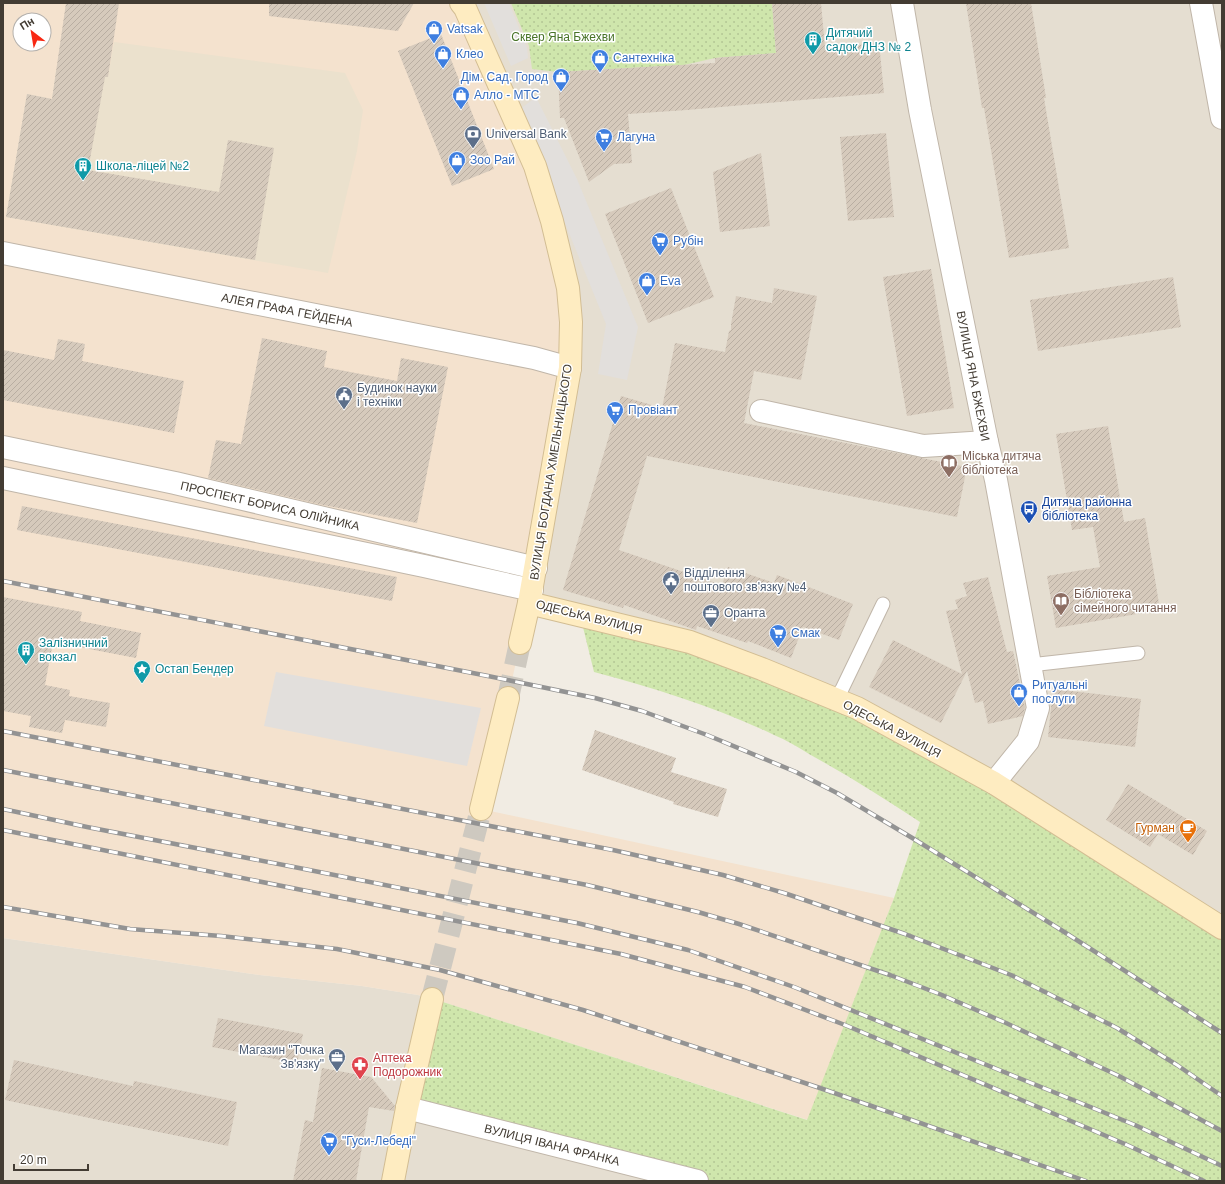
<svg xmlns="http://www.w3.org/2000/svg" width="1225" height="1184" font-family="Arial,sans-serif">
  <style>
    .residential { fill: #e5ded1 }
    .commercial { fill: #f4e2ce; fill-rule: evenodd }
    .education { fill: #ebe1cd }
    .grass { fill: url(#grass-dots) }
    .parking { fill: #e2dfdc }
    .building { fill: url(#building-hatch) }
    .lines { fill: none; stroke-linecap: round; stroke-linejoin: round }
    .secondary-tunnel { stroke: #cec9c0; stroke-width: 22; stroke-dasharray: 22 11; stroke-linecap: butt }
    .lane-casing { stroke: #c0b6a9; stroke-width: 15 }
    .street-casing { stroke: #c0b6a9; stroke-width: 24 }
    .secondary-casing { stroke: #d2bd93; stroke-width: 24 }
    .lane { stroke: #fff; stroke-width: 13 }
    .street { stroke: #fff; stroke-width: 22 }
    .secondary { stroke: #feecc1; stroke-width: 22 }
    .rail-casing { stroke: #939393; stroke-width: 4.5 }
    .rail { stroke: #fff; stroke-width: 3; stroke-dasharray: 9; stroke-linecap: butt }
    .labels { text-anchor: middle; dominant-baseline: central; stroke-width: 3; stroke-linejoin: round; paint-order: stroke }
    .shop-label { font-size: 12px; fill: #366cbe; stroke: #fff; text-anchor: start }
    .culture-label { font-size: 12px; fill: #0d838f; stroke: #fff; text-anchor: start }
    .park-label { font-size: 12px; fill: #497428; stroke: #fff }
    .service-label { font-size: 12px; fill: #4e5e75; stroke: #fff; text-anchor: start }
    .street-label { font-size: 12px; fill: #433c33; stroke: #fff }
    .education-label { font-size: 12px; fill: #785e54; stroke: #fff; text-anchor: start }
    .transit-label { font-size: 12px; fill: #164399; stroke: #fff; text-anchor: start }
    .food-label { font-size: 12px; fill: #c56008; stroke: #fff; text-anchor: end }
    .health-label { font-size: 12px; fill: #be3a42; stroke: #fff; text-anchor: start }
  </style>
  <defs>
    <pattern id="grass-dots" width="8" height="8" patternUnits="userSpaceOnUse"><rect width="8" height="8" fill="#cfe6ac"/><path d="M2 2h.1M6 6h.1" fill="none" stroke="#b3c694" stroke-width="1.8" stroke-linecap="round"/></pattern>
    <pattern id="building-hatch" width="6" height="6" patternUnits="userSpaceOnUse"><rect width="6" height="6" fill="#d6cabc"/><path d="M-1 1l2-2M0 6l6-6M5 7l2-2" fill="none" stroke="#b9aea2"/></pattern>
  </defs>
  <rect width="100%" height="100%" fill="#f1ece3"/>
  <g class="residential">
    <path d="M 461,3 L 1222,3 L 1222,928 L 994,783 L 529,603 Z"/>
    <path d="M 3,938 L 260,975 L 362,986 L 418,995 L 432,999 L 697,1181 L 3,1181 Z"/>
  </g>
  <path class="commercial" d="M 3,3 L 461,3 L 535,166 L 571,322 L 532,590 L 508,698 L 481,809 L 894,898 L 808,1120 L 443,1002 L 418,995 L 362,986 L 260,975 L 3,938 ZM 20,20 L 44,20 L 44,44 L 20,44 Z"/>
  <path class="education" d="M 114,42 L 345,73 L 363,110 L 357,151 L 328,273 L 6,217 L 27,94 L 52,99 L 56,70 L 108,77 Z"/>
  <g class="grass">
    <path d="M 511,3 L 772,3 L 776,53 L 715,58 L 684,65 L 558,72 L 532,69 L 529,46 Z"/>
    <path d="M 580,615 L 857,708 L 1222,928 L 1222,1181 L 696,1181 L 407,1108 L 432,999 L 443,1002 L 807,1120 L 894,898 L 920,822 C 884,798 847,775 809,754 C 798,747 786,740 774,735 C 716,707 657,689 594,672 Z"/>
  </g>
  <g class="parking">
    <path d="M 484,3 L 509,3 L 527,48 L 528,58 L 511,66 Z"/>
    <path d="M 536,97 L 577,179 L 638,327 L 627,380 L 598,374 L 606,324 L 519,110 Z"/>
    <path d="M 276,672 L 481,708 L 467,766 L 264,726 Z"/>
  </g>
  <g class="building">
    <path d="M 66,3 L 119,3 L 108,77 L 105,77 L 88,170 L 219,192 L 228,140 L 274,148 L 255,260 L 6,217 L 27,94 L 52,99 Z"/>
    <path d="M 269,3 L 414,3 L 398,31 L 269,16 Z"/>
    <path d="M 772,3 L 821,3 L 825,48 L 879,43 L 884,93 L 687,110 L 628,114 L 632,163 L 614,164 L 589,182 L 564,118 L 560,118 L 558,72 L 715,63 L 715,58 L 776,53 Z"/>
    <path d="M 966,3 L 1031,3 L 1046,98 L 1044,98 L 1069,248 L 1009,258 L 984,108 L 982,108 Z"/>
    <path d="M 441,34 L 494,169 L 452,186 L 398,51 Z"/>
    <path d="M 886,133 L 894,217 L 848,221 L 840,137 Z"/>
    <path d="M 761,153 L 770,226 L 720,232 L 713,172 Z"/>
    <path d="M 671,188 L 714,297 L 648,323 L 605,214 Z"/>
    <path d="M 931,269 L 954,408 L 907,416 L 883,277 Z"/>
    <path d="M 1173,277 L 1181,327 L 1038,351 L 1030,300 Z"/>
    <path d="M 774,288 L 817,296 L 801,380 L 754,371 L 744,423 L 967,467 L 957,517 L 647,456 L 619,550 L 722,585 L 728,567 L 774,583 L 777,575 L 853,604 L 839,640 L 803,627 L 791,658 L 748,641 L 747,643 L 697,626 L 696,630 L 624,605 L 623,608 L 563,590 L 621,396 L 662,408 L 675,343 L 725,352 L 729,331 L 731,330 L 731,324 L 736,296 L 772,303 Z"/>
    <path d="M 262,338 L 327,351 L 324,367 L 397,381 L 401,358 L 448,367 L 417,523 L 323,505 L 208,478 L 216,440 L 241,444 Z"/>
    <path d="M 58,339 L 85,344 L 82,361 L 184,381 L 174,433 L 3,400 L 3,350 L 54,360 Z"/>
    <path d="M 1108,426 L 1124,522 L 1145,518 L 1160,610 L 1056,628 L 1047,576 L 1100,567 L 1093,527 L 1072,530 L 1056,434 Z"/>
    <path d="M 22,506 L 397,577 L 392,601 L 17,530 Z"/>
    <path d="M 988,577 L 1007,652 L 1013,651 L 1025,707 L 1023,716 L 988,724 L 983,701 L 975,703 L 967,671 L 941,723 L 869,687 L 893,640 L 962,674 L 946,611 L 958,609 L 955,600 L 967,596 L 963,583 Z"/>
    <path d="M 3,597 L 82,612 L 80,621 L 141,633 L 136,658 L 53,642 L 45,685 L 70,690 L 69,696 L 110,703 L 106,727 L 65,720 L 62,733 L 29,727 L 31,716 L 3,711 Z"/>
    <path d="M 1053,689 L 1141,699 L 1135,747 L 1048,737 Z"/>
    <path d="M 595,730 L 676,758 L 671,772 L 727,789 L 718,817 L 673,804 L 674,802 L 582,770 Z"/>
    <path d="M 1128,784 L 1207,831 L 1193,855 L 1158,834 L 1150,847 L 1106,820 Z"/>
    <path d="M 218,1018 L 303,1034 L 297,1063 L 212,1047 Z"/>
    <path d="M 14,1060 L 133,1086 L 134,1081 L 237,1102 L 228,1146 L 99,1120 L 5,1100 Z"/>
    <path d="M 322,1068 L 371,1077 L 395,1106 L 394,1111 L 369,1107 L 356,1181 L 293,1181 L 305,1120 L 313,1122 Z"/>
  </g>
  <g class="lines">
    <g class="secondary-tunnel">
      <path d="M 508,698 L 520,643"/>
      <path d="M 432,999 L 481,809"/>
    </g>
    <defs>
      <g id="lane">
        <path d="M 1030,665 L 1138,653"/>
        <path d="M 835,699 L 842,689 L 883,604"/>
      </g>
      <g id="street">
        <path d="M 902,3 L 920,110 L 987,442 L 996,480 L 1038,708 L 1028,741 L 994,783"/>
        <path d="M 1201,3 L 1222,118"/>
        <path d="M 3,253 L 223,297 L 534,358 L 570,368"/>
        <path d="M 761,411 L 923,446 L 987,442"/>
        <path d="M 3,447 L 175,483 L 536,568"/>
        <path d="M 3,478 L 424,566 L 532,590"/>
        <path d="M 407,1108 L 697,1181"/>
      </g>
      <g id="secondary">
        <path d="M 461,3 L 465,8 L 535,166 L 552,221 L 568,288 L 571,322 L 570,368 L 529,603 L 520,643"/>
        <path d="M 529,603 L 690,642 L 762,669 L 857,708 L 994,783 L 1222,928"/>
        <path d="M 481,809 L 508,698"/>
        <path d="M 393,1181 L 407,1108 L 432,999"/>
      </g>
    </defs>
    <use href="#lane" class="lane-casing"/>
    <use href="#street" class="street-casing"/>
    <use href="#secondary" class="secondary-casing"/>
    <use href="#lane" class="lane"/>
    <use href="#street" class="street"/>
    <use href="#secondary" class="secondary"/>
    <defs>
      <g id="rail">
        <path d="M 3,581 L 488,676 L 595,698 L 642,711 L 707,735 L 796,772 L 837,793 L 914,839 L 1058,928 L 1222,1033"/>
        <path d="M 3,731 L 613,850 L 723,875 L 784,893 L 905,934 L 1011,975 L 1117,1028 L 1177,1065 L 1222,1096"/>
        <path d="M 3,770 L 587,885 L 698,912 L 739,924 L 890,975 L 942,995 L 1006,1023 L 1117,1075 L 1222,1131"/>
        <path d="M 3,809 L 87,827 L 294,867 L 577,923 L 688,950 L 794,987 L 1135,1125 L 1222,1166"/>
        <path d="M 3,830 L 621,954 L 745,987 L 845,1025 L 1125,1144 L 1204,1181"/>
        <path d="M 3,907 L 130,929 L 221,936 L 337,949 L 440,970 L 583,1010 L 820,1088 L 1086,1181"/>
      </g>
    </defs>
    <use href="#rail" class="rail-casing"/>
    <use href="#rail" class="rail"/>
  </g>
  <defs>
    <symbol id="shop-pin" viewBox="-11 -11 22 30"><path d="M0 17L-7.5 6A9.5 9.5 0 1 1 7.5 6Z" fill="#3f7fe0" stroke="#fff"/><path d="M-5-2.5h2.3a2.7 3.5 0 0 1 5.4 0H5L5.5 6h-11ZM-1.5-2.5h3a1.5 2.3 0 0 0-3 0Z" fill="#fff"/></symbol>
    <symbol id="building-pin" viewBox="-11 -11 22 30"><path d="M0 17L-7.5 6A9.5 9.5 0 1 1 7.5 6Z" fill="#0f9aa8" stroke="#fff"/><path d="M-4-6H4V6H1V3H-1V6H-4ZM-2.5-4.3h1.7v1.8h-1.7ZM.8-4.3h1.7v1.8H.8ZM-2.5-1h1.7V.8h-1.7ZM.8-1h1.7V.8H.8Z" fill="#fff"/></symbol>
    <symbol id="bank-pin" viewBox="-11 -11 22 30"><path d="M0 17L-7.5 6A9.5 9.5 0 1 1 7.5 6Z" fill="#5c6f8a" stroke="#fff"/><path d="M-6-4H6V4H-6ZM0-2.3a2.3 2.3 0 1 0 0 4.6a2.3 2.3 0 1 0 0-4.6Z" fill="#fff"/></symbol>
    <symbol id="supermarket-pin" viewBox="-11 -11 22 30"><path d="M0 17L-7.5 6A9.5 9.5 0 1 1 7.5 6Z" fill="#3f7fe0" stroke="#fff"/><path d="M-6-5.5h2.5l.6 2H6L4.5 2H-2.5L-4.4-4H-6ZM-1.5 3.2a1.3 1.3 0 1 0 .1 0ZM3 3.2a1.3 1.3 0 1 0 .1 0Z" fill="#fff"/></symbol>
    <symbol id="civic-pin" viewBox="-11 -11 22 30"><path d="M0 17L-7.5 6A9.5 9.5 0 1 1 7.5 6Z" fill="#5c6f8a" stroke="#fff"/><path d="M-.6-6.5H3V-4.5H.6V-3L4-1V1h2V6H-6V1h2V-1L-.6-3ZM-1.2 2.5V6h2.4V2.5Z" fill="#fff"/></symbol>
    <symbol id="library-pin" viewBox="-11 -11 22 30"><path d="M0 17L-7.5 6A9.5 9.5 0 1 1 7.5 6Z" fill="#8d6e63" stroke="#fff"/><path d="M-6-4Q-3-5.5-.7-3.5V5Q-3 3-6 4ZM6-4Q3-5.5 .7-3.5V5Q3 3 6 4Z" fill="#fff"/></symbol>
    <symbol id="bus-pin" viewBox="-11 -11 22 30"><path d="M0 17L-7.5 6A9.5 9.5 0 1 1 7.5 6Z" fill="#1a4fb4" stroke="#fff"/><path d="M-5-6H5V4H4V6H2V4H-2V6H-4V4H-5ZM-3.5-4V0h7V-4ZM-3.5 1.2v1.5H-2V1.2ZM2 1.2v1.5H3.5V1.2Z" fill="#fff"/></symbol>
    <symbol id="office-pin" viewBox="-11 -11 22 30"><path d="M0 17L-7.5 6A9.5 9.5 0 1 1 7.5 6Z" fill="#5c6f8a" stroke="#fff"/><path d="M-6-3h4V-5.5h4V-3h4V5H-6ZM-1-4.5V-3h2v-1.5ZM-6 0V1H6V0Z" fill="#fff"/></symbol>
    <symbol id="sight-pin" viewBox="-11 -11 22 30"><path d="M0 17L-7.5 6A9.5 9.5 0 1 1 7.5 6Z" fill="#0f9aa8" stroke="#fff"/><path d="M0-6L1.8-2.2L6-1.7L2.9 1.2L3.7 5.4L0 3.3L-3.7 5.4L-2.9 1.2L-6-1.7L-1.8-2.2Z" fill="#fff"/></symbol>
    <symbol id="cafe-pin" viewBox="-11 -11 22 30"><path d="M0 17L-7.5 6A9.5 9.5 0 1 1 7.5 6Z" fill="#e8710a" stroke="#fff"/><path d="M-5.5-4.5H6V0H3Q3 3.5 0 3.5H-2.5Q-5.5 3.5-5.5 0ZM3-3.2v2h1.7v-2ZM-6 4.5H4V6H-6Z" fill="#fff"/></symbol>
    <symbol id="pharmacy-pin" viewBox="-11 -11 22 30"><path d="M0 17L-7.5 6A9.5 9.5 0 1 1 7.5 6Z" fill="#e0444e" stroke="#fff"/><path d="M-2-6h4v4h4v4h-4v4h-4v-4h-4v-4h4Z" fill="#fff"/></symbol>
  </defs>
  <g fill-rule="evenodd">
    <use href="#shop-pin" x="424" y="19" width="20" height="27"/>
    <use href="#building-pin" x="803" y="30" width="20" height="27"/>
    <use href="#shop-pin" x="433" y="44" width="20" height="27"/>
    <use href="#shop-pin" x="590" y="48" width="20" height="27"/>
    <use href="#shop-pin" x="551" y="67" width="20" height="27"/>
    <use href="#shop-pin" x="451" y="85" width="20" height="27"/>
    <use href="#bank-pin" x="463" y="124" width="20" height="27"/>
    <use href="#supermarket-pin" x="594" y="127" width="20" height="27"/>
    <use href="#shop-pin" x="447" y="150" width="20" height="27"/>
    <use href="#building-pin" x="73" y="156" width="20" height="27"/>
    <use href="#supermarket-pin" x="650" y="231" width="20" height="27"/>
    <use href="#shop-pin" x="637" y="271" width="20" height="27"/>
    <use href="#civic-pin" x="334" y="385" width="20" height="27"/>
    <use href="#supermarket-pin" x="605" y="400" width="20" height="27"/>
    <use href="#library-pin" x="939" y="453" width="20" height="27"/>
    <use href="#bus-pin" x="1019" y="499" width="20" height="27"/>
    <use href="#civic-pin" x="661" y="570" width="20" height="27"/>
    <use href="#library-pin" x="1051" y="591" width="20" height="27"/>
    <use href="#office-pin" x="701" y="603" width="20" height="27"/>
    <use href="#supermarket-pin" x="768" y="623" width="20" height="27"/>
    <use href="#building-pin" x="16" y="640" width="20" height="27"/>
    <use href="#sight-pin" x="132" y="659" width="20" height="27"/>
    <use href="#shop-pin" x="1009" y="682" width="20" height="27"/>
    <use href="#cafe-pin" x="1178" y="818" width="20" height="27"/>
    <use href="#office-pin" x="327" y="1047" width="20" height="27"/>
    <use href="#pharmacy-pin" x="350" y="1055" width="20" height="27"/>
    <use href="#supermarket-pin" x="319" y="1131" width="20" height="27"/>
  </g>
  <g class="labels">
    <g class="shop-label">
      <text x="447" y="29">Vatsak</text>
      <text x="456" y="54">Клео</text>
      <text x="613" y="58">Сантехніка</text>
      <text x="548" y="77" text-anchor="end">Дім. Сад. Город</text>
      <text x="474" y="95">Алло - МТС</text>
      <text x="617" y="137">Лагуна</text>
      <text x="470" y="160">Зоо Рай</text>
      <text x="673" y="241">Рубін</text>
      <text x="660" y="281">Eva</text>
      <text x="628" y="410">Провіант</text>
      <text x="791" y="633">Смак</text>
      <text x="1032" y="685">Ритуальні<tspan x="1032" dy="14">послуги</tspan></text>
      <text x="342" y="1141">"Гуси-Лебеді"</text>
    </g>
    <g class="culture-label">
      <text x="826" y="33">Дитячий<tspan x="826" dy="14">садок ДНЗ № 2</tspan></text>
      <text x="96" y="166">Школа-ліцей №2</text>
      <text x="39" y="643">Залізничний<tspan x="39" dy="14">вокзал</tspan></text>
      <text x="155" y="669">Остап Бендер</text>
    </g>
    <g class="park-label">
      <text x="563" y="37">Сквер Яна Бжехви</text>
    </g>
    <g class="service-label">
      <text x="486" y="134">Universal Bank</text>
      <text x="357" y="388">Будинок науки<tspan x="357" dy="14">і техніки</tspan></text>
      <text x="684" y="573">Відділення<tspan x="684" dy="14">поштового зв'язку №4</tspan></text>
      <text x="724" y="613">Оранта</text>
      <text x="324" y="1050" text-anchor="end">Магазин "Точка<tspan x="324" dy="14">Зв'язку"</tspan></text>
    </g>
    <g class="street-label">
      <text transform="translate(287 310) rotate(11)">АЛЕЯ ГРАФА ГЕЙДЕНА</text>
      <text transform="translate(973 376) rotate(79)">ВУЛИЦЯ ЯНА БЖЕХВИ</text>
      <text transform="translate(551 472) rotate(-81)">ВУЛИЦЯ БОГДАНА ХМЕЛЬНИЦЬКОГО</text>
      <text transform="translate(270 506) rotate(13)">ПРОСПЕКТ БОРИСА ОЛІЙНИКА</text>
      <text transform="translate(589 617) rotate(14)">ОДЕСЬКА ВУЛИЦЯ</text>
      <text transform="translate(892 729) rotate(28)">ОДЕСЬКА ВУЛИЦЯ</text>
      <text transform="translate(552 1145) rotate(14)">ВУЛИЦЯ ІВАНА ФРАНКА</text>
    </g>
    <g class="education-label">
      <text x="962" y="456">Міська дитяча<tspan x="962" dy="14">бібліотека</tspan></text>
      <text x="1074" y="594">Бібліотека<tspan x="1074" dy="14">сімейного читання</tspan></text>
    </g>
    <g class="transit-label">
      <text x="1042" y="502">Дитяча районна<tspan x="1042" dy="14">бібліотека</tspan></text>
    </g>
    <g class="food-label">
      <text x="1175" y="828">Гурман</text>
    </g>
    <g class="health-label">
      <text x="373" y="1058">Аптека<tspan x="373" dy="14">Подорожник</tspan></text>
    </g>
  </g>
  <rect width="1225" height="1184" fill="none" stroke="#433c33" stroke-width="8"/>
  <g transform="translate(32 32) rotate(329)"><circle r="19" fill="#ffffff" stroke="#b4b1ad"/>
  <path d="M0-3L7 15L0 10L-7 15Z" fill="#f82813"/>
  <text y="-6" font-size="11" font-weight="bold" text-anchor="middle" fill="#433c33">Пн</text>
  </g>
  <path d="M14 1164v6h74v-6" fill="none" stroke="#433c33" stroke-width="2"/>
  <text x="20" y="1164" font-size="12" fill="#433c33" stroke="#ffffff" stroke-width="3" paint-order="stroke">20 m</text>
</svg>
